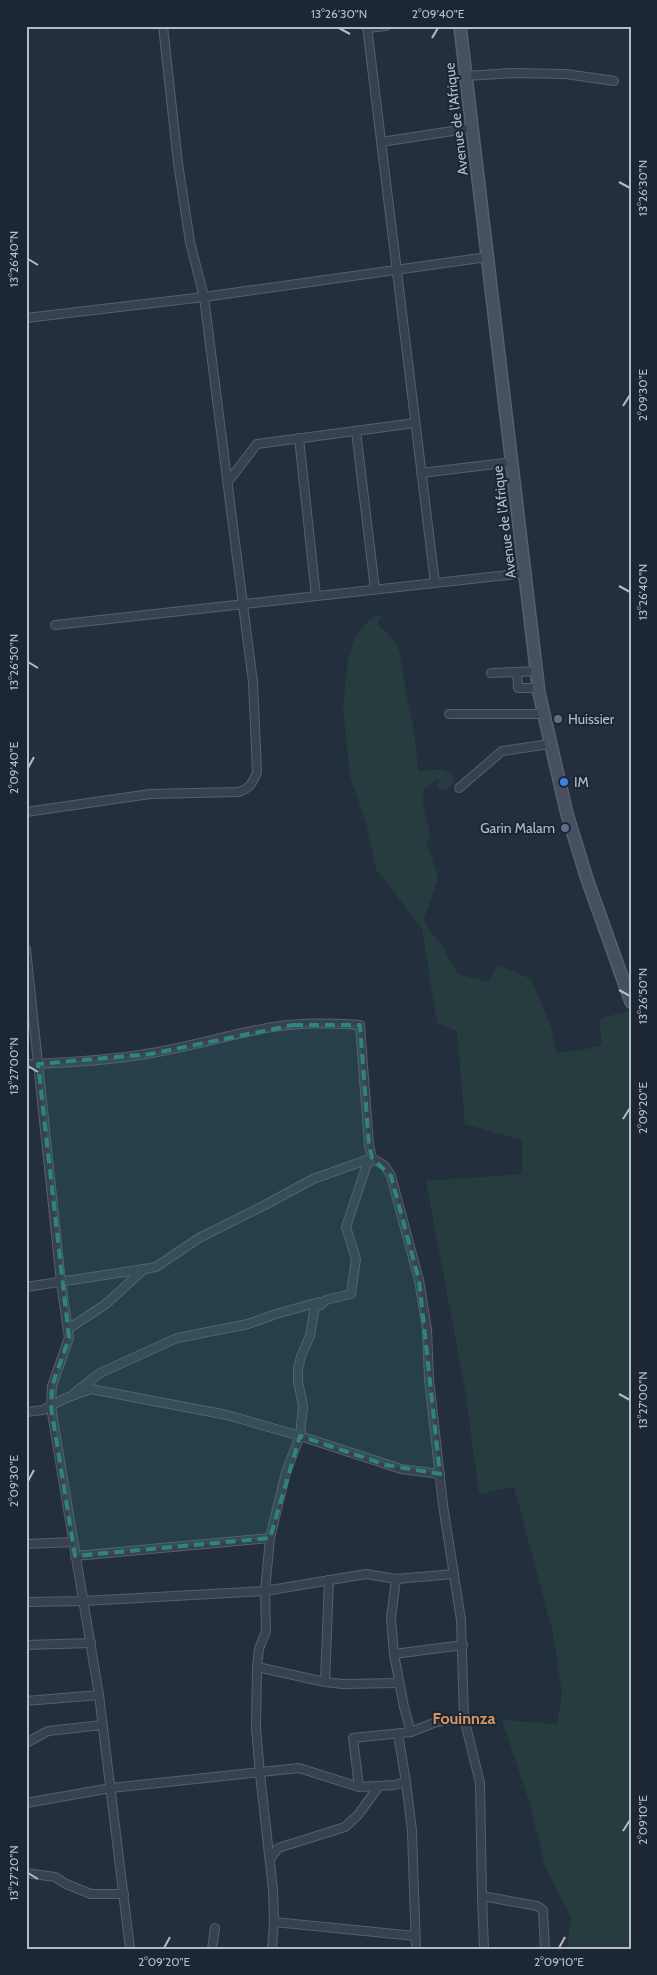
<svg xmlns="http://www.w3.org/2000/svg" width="657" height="1975" font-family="Cabin,sans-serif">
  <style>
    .green { fill: #263c3f }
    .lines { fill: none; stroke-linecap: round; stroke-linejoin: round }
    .street-casing { stroke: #565f6c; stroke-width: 10 }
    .secondary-casing { stroke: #565f6c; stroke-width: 14 }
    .street { stroke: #38414e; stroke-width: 8 }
    .secondary { stroke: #465061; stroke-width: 11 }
    .marked { fill: #308480; fill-opacity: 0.2; stroke: #308480; stroke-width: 4; stroke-dasharray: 10 6; stroke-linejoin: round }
    .ticks { fill: none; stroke: #b4bcc9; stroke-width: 2 }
    .service-dot { fill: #5c6f8a; stroke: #1d2633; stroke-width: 2 }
    .shop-dot { fill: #3f7fe0; stroke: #1d2633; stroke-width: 2 }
    .labels { text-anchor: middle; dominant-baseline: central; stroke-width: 4; stroke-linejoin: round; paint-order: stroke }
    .street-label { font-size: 14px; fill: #b4bcc9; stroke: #1d2633 }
    .poi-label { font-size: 14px; fill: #b4bcc9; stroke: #1d2633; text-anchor: start }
    .quarter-label { font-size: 16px; font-weight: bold; fill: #d59563; stroke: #1d2633 }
    .neatline { fill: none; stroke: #b4bcc9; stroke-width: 2 }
    .ticks-label { font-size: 12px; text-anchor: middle; fill: #b4bcc9 }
  </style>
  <rect width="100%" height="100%" fill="#242f3e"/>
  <path class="green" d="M 378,615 L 381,617 L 377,624 L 396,642 L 400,655 L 407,698 L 414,729 L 418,771 L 444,769 L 453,775 L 454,782 C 449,789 445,791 436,788 L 440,781 L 437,779 L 424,790 L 423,803 L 431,837 L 426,842 L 437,873 L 437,882 L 424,919 L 432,934 L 441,944 L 458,974 L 488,982 L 498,965 L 531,979 L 551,1027 L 557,1053 L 582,1050 L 602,1045 L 599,1019 L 627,1011 L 631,1014 L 631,1949 L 567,1949 L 571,1917 L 545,1867 L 529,1801 L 502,1720 L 557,1724 L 562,1694 L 553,1633 L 514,1487 L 479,1494 L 465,1389 L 426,1181 L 522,1174 L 522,1140 L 465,1124 L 457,1031 L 437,1023 L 422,929 L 378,871 L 377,872 L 367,826 L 350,776 L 343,706 L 348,660 L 355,637 L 368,621 Z"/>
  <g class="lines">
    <defs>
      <g id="street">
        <path d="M 367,26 L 435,583"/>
        <path d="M 368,28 L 386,26"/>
        <path d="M 466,76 L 512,73 L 566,74 L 614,81"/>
        <path d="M 381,142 L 472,128"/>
        <path d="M 26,318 L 204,297 L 487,257"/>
        <path d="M 356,431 L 375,589"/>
        <path d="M 299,438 L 316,596"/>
        <path d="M 421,473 L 512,462"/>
        <path d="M 227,483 L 257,444 L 415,423"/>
        <path d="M 55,625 L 525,573"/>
        <path d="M 537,671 L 517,672 L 518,688 L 539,688"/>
        <path d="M 491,673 L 517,672"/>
        <path d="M 449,714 L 543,714"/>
        <path d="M 459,788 L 502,751 L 550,744"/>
        <path d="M 26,812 L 150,794 L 238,792 C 249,789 253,783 257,772 L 253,682 L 243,605 L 204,297 L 190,242 L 178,163 L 163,26"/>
        <path d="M 26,949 L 61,1282 L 69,1338 L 52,1386 L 51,1407 L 99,1695 L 130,1949"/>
        <path d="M 26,1064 C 68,1063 111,1060 152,1053 C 187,1047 222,1037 257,1030 C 291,1022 325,1023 360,1025 L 369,1145 L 372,1158 L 385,1166 L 391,1176 L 419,1280 L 427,1329 L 429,1379 L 443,1505 L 461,1620 L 464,1718 L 480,1783 L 482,1896 L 537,1906 L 543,1910 L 545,1949"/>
        <path d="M 26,1287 L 144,1269"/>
        <path d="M 68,1329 L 106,1304 L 144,1269 L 156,1267 L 199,1238 L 265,1205 L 313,1179 L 372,1158"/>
        <path d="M 73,1394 L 100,1373 L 177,1338 L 248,1324 L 276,1314 L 319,1302"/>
        <path d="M 26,1412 L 43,1410 L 66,1398 L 91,1389 L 227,1415 L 300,1436 L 401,1469 L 440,1474"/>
        <path d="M 26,1544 L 73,1542"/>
        <path d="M 75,1556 L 270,1538"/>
        <path d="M 396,1579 L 454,1574"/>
        <path d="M 26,1602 L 84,1601 L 265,1591 L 366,1574 L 396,1579 L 391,1618 L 394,1654 L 463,1645"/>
        <path d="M 26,1645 L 91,1643"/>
        <path d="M 394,1654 L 404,1707 L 411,1732"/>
        <path d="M 257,1667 L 325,1682 L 343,1684 L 399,1683"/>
        <path d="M 325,1682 L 329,1580"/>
        <path d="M 26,1701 L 99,1695"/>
        <path d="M 398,1734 L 406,1782 L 412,1831 L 416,1949"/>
        <path d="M 26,1743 L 48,1731 L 102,1725"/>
        <path d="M 359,1787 L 353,1738 L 411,1732 L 436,1722 L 464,1718"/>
        <path d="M 26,1803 L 111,1788 L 299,1768 L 359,1787 L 394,1785 L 406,1782"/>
        <path d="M 270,1859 L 278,1848 L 345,1827 L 358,1815 L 379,1786"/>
        <path d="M 26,1873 L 55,1877 L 66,1884 L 91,1894 L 124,1894"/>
        <path d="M 482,1896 L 484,1949"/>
        <path d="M 274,1922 L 415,1936"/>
        <path d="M 212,1949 L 215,1928"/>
        <path d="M 272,1949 L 274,1922 L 273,1890 L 260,1774 L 256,1728 L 257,1667 L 259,1649 L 266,1631 L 265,1591 L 270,1538 L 286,1472 L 300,1436 L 303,1406 L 298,1382 L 298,1369 L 301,1356 L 310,1336 L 315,1306 L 321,1305 L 326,1300 L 351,1294 L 356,1259 L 346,1227 L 366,1167 L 372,1158"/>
      </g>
      <path id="secondary" d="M 460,26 L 539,693 L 567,814 L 587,879 L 631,1002"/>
    </defs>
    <use href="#street" class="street-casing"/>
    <use href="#secondary" class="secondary-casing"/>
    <use href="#street" class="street"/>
    <use href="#secondary" class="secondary"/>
  </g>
  <path class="marked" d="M 293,1025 L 360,1025 L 369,1145 L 372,1158 L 391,1176 L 419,1280 L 440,1474 L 386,1465 L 300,1436 L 270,1538 L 75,1556 L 51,1407 L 52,1386 L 69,1338 L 38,1064 L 150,1054 Z"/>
  <path class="ticks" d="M 339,28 L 350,34M 432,38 L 438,28M 619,182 L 630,188M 28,259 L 38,265M 623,406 L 630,395M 619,586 L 630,592M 28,662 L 38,668M 28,768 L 34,757M 619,990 L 630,996M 28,1066 L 38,1072M 623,1119 L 630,1108M 619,1394 L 630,1400M 28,1481 L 34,1470M 623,1831 L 630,1820M 28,1873 L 38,1879M 164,1948 L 170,1937M 559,1948 L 565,1937"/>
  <g class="service-dot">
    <circle cx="558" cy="719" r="5"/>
    <circle cx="565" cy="828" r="5"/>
  </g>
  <circle class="shop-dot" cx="564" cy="782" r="5"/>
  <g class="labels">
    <g class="street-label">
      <text transform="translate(456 119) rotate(-97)">Avenue de l'Afrique</text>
      <text transform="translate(504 522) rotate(-97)">Avenue de l'Afrique</text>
    </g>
    <g class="poi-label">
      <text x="568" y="719">Huissier</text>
      <text x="574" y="782">IM</text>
      <text x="555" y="828" text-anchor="end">Garin Malam</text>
    </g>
    <g class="quarter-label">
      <text x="464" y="1718">Fouinnza</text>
    </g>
  </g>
  <rect width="657" height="1975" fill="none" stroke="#1d2633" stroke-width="55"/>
  <rect x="28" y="28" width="602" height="1920" class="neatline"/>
  <g class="ticks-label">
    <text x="339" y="18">13°26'30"N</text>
    <text x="438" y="18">2°09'40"E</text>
    <text transform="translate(643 188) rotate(-90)" y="4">13°26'30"N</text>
    <text transform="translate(14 259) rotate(-90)" y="4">13°26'40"N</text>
    <text transform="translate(643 395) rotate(-90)" y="4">2°09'30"E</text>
    <text transform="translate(643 592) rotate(-90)" y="4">13°26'40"N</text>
    <text transform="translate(14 662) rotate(-90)" y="4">13°26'50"N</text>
    <text transform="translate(14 768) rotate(-90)" y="4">2°09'40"E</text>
    <text transform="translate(643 996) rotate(-90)" y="4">13°26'50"N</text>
    <text transform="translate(14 1066) rotate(-90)" y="4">13°27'00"N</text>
    <text transform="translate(643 1108) rotate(-90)" y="4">2°09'20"E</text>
    <text transform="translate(643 1400) rotate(-90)" y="4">13°27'00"N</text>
    <text transform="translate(14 1481) rotate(-90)" y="4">2°09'30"E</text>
    <text transform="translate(643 1820) rotate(-90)" y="4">2°09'10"E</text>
    <text transform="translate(14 1873) rotate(-90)" y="4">13°27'20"N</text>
    <text x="164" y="1966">2°09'20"E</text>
    <text x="559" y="1966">2°09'10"E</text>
  </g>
</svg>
